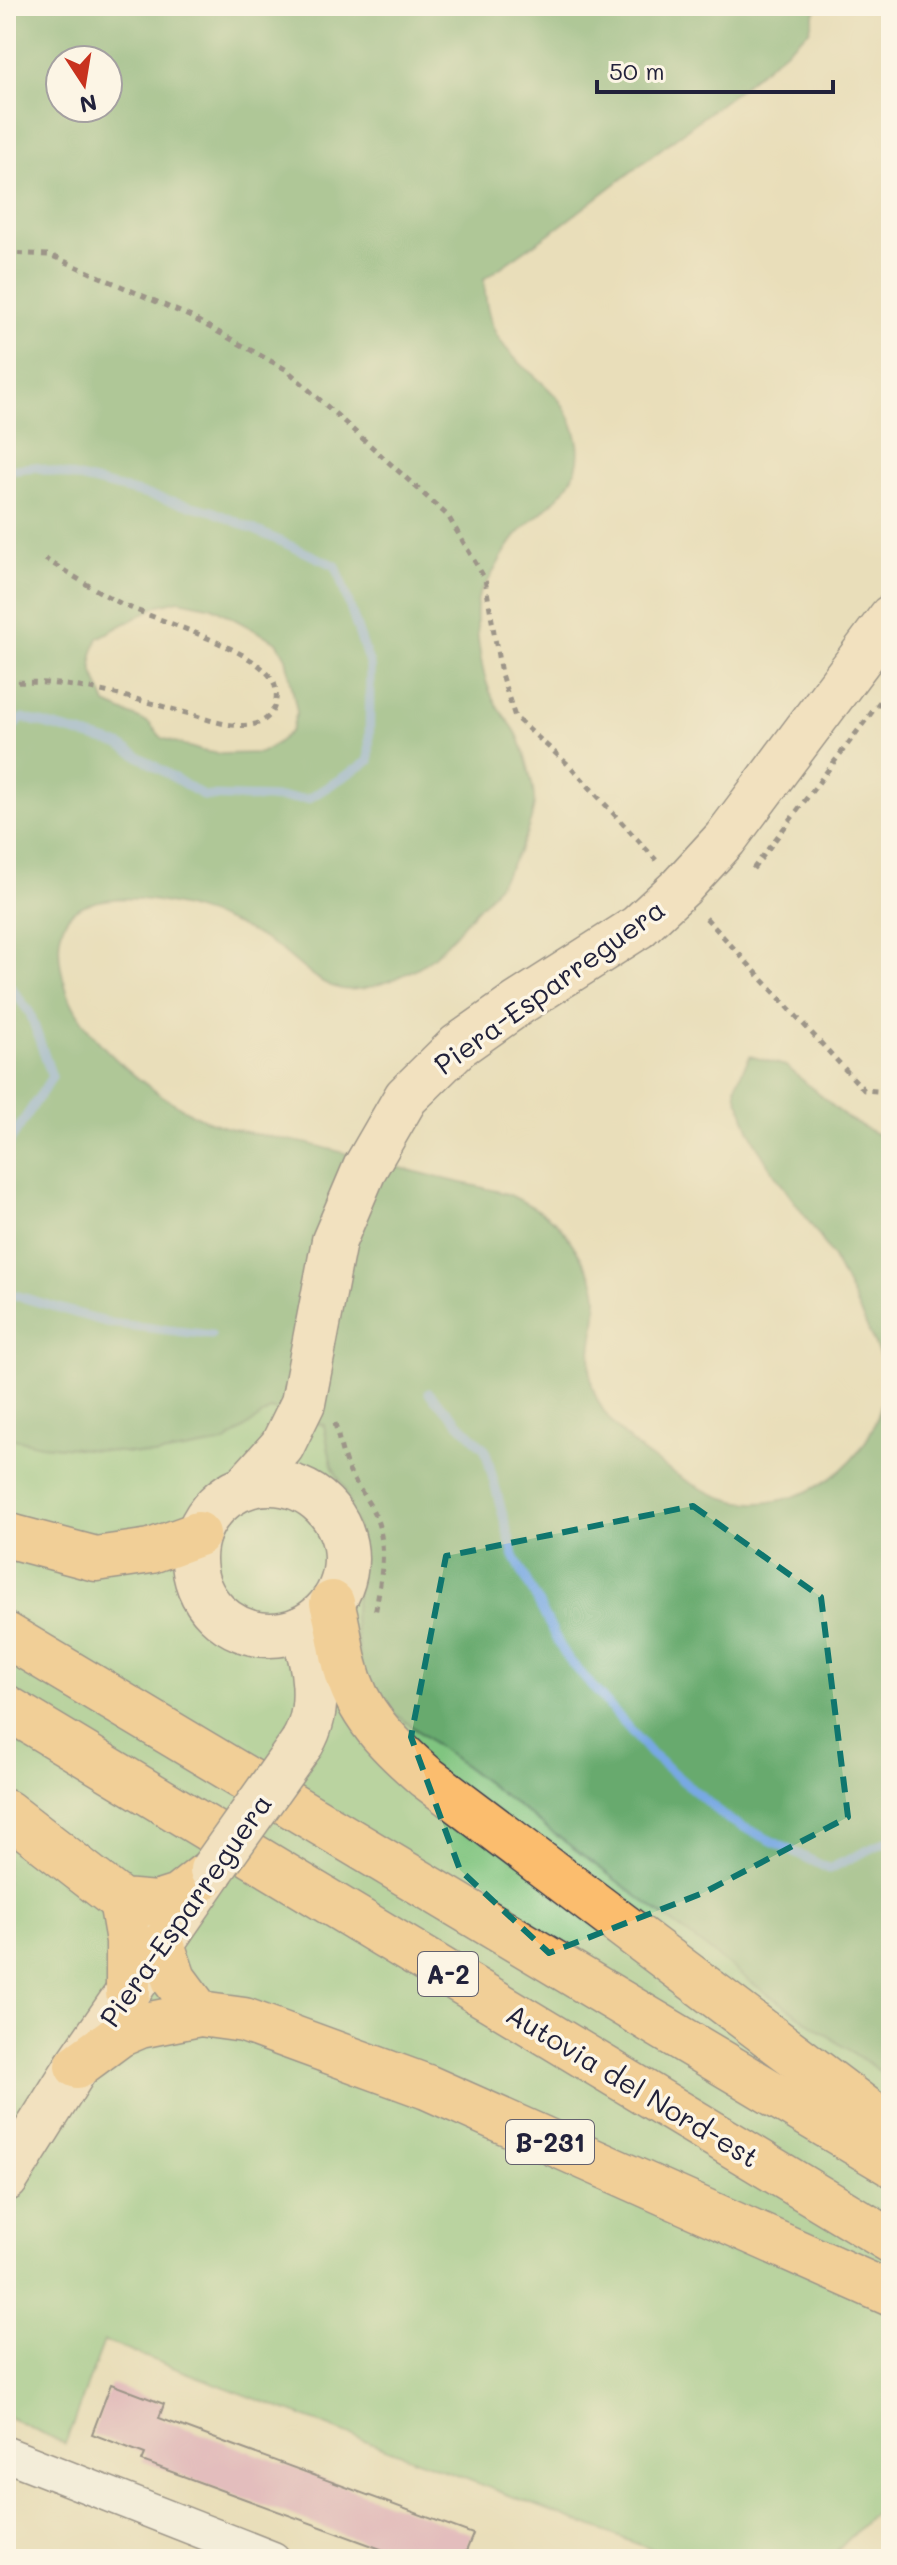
<svg xmlns="http://www.w3.org/2000/svg" width="897" height="2565" font-family="Mali,sans-serif">
  <style>
    .green { fill: #80c580; stroke: #51745e; stroke-width: 2 }
    .forest { fill: #68aa6e; stroke: #456654; stroke-width: 2; fill-rule: evenodd }
    .lines { fill: none; stroke-linecap: round; stroke-linejoin: round }
    .stream { stroke: #78a9e3; stroke-width: 9 }
    .building { fill: #db95c0 }
    .minor-casing { stroke: #403e4e; stroke-width: 37 }
    .secondary-casing { stroke: #403e4e; stroke-width: 47 }
    .motorway-casing { stroke: #403e4e; stroke-width: 47 }
    .path { stroke: #403e4e; stroke-width: 5; stroke-dasharray: 6 6; stroke-linecap: butt }
    .minor { stroke: #fff; stroke-width: 34 }
    .secondary { stroke: #fde5c5; stroke-width: 44 }
    .motorway { stroke: #fbbd6e; stroke-width: 44 }
    .secondary-bridge-casing { stroke: #403e4e; stroke-width: 47; stroke-linecap: butt }
    .secondary-bridge { stroke: #fde5c5; stroke-width: 44 }
    .marked { fill: none; stroke: #0f766e; stroke-width: 6; stroke-dasharray: 16 10; stroke-linejoin: round }
    .labels { text-anchor: middle; dominant-baseline: central; stroke-width: 7; stroke-linejoin: round; paint-order: stroke }
    .shield { fill: #fcf5e5; stroke: #63616e; stroke-width: 2 }
    .shield-label { font-size: 26px; font-weight: bold; fill: #22223b }
    .street-label { font-size: 28px; fill: #22223b; stroke: #fcf5e5 }
  </style>
  <rect width="100%" height="100%" fill="#fcf5e5"/>
  <filter id="ink" filterUnits="userSpaceOnUse"><feTurbulence type="fractalNoise" baseFrequency=".0125" numOctaves="2"/><feDisplacementMap in="SourceGraphic" scale="16" xChannelSelector="R" yChannelSelector="G"/><feConvolveMatrix kernelMatrix="1 2 1 2 8 2 1 2 1" color-interpolation-filters="sRGB"/></filter>
  <filter id="wash" filterUnits="userSpaceOnUse"><feTurbulence type="fractalNoise" baseFrequency=".006" numOctaves="4" result="noise"/><feDisplacementMap in="SourceGraphic" scale="32" xChannelSelector="R" yChannelSelector="G"/><feGaussianBlur stdDeviation="1.8" result="paint"/><feColorMatrix in="noise" values="0 0 0 0 0 0 0 0 0 0 0 0 0 0 0 0 0 1.4 0 .05"/><feComposite in="paint" operator="in"/></filter>
  <g filter="url(#wash)">
    <rect width="100%" height="100%" fill="#e9deba"/>
    <path class="green" d="M 271,1409 L 324,1425 L 332,1466 L 344,1488 L 363,1550 L 361,1583 L 755,1985 L 891,2079 L 891,2496 L 829,2559 L 677,2559 L 104,2341 L 65,2444 L 6,2416 L 6,1437 L 41,1445 L 155,1455 L 224,1443 Z"/>
    <path class="forest" d="M 6,6 L 817,6 L 809,31 L 737,91 L 560,226 L 484,279 C 485,300 488,321 499,339 C 526,379 568,387 578,443 C 585,487 542,508 517,535 C 505,549 498,564 489,580 C 486,585 481,589 479,595 C 475,606 477,627 478,639 C 481,663 485,687 498,707 C 504,717 513,725 518,736 C 524,750 536,791 534,805 C 528,844 502,885 474,913 C 455,932 441,955 417,968 C 397,979 364,993 341,989 C 313,983 297,960 274,945 C 227,916 143,886 88,904 C 51,915 57,959 66,988 C 83,1043 161,1103 213,1123 C 244,1134 277,1137 309,1144 C 347,1153 384,1164 421,1173 C 450,1181 479,1186 508,1194 C 524,1202 541,1210 555,1222 C 566,1231 588,1268 594,1282 C 596,1287 597,1294 597,1300 C 597,1333 581,1369 598,1401 C 612,1429 639,1451 666,1468 C 690,1484 724,1503 754,1503 C 827,1503 897,1438 881,1358 C 864,1323 849,1284 828,1250 C 799,1202 756,1162 741,1106 C 739,1102 736,1094 736,1089 C 736,1079 746,1065 750,1056 L 786,1066 L 847,1118 L 880,1136 L 891,1138 L 891,1922 L 882,1930 L 879,1949 L 883,1968 L 891,1983 L 891,2079 L 755,1985 L 382,1704 L 361,1672 L 354,1618 L 363,1550 L 344,1488 L 332,1466 L 324,1425 L 271,1409 L 224,1443 L 155,1455 L 41,1445 L 6,1437 ZM 60,60 L 108,60 L 108,108 L 60,108 ZM 179,600 L 212,607 L 277,642 L 286,658 L 297,712 L 291,731 L 277,743 L 260,753 L 221,754 L 202,751 L 162,738 L 149,723 L 106,704 L 93,672 L 92,655 L 98,638 L 159,605 Z"/>
    <g class="lines">
      <g class="stream">
        <path d="M 6,470 L 35,467 L 212,511 L 336,566 L 370,666 L 369,761 L 308,799 L 204,796 L 120,745 L 23,718 L 6,732"/>
        <path d="M 6,981 L 30,1013 L 52,1077 L 10,1141 L 6,1153"/>
        <path d="M 6,1288 L 8,1293 L 109,1323 L 211,1335"/>
        <path d="M 429,1393 L 485,1449 L 514,1556 L 565,1655 L 651,1754 L 729,1820 L 829,1869 L 891,1839"/>
      </g>
    </g>
    <g id="blocks">
      <path class="building" d="M 111,2384 L 164,2404 L 159,2418 L 473,2534 L 463,2559 L 408,2559 L 142,2461 L 145,2454 L 92,2434 Z"/>
    </g>
  </g>
  <g filter="url(#ink)">
    <use href="#blocks" fill-opacity="0" stroke="#403e4e" stroke-width="2"/>
    <g class="lines">
      <defs>
        <path id="minor" d="M 6,2454 L 273,2559"/>
        <g id="secondary">
          <circle cx="270" cy="1559" r="76"/>
          <path d="M 246,1486 L 282,1446 L 303,1403 L 334,1241 L 365,1168 L 406,1097 L 458,1046 L 519,1003 L 638,927 L 681,887 L 725,839 L 891,617"/>
          <path d="M 300,1629 C 316,1662 322,1710 302,1743"/>
          <path d="M 6,2179 L 77,2066 L 211,1872"/>
        </g>
        <g id="motorway">
          <path d="M 6,1535 L 96,1559 L 151,1551 L 198,1534"/>
          <path d="M 332,1603 C 338,1623 340,1643 345,1664 C 356,1713 389,1745 426,1777 L 891,2128"/>
          <path d="M 6,1635 L 891,2164"/>
          <path d="M 6,1707 L 891,2241"/>
          <path d="M 6,1812 L 121,1901 L 156,1904 L 178,1897 L 212,1870"/>
          <path d="M 121,1901 L 128,1941 L 128,1993"/>
          <path d="M 162,1944 L 174,1979 L 200,2014"/>
          <path d="M 77,2066 L 119,2035 L 140,2026 L 200,2014 L 244,2020 L 427,2087 L 891,2294"/>
        </g>
      </defs>
      <use href="#minor" class="minor-casing"/>
      <use href="#secondary" class="secondary-casing"/>
      <use href="#motorway" class="motorway-casing"/>
      <g class="path">
        <path d="M 6,253 L 50,255 L 189,316 L 287,370 L 448,516 L 485,579 L 501,674 L 515,717 L 571,767 L 656,860"/>
        <path d="M 6,683 C 60,678 127,696 179,711 C 203,717 225,728 250,725 C 270,723 280,705 275,686 C 266,650 152,620 118,602 C 93,589 69,573 45,559"/>
        <path d="M 753,869 L 891,687"/>
        <path d="M 706,918 L 864,1090 L 891,1092"/>
        <path d="M 335,1423 C 339,1440 342,1456 349,1471 C 357,1487 368,1500 375,1515 C 389,1547 380,1582 375,1615"/>
      </g>
      <use href="#minor" class="minor"/>
      <use href="#secondary" class="secondary"/>
      <use href="#motorway" class="motorway"/>
      <defs>
        <path id="secondary-bridge" d="M 212,1870 L 302,1743"/>
      </defs>
      <use href="#secondary-bridge" class="secondary-bridge-casing"/>
      <use href="#secondary-bridge" class="secondary-bridge"/>
    </g>
  </g>
  <path d="M0 0H897V2565H0ZM 693,1506 L 821,1597 L 848,1817 L 703,1893 L 549,1953 L 460,1870 L 411,1737 L 446,1556 Z" fill="#e9deba" fill-opacity=".55" fill-rule="evenodd"/>
  <path class="marked" d="M 693,1506 L 821,1597 L 848,1817 L 703,1893 L 549,1953 L 460,1870 L 411,1737 L 446,1556 Z"/>
  <g class="labels">
    <g class="shield">
      <rect x="418" y="1952" width="60" height="44" rx="6"/>
      <rect x="506" y="2120" width="88" height="44" rx="6"/>
    </g>
    <g class="shield-label">
      <text x="448" y="1974">A-2</text>
      <text x="550" y="2142">B-231</text>
    </g>
    <g class="street-label">
      <text transform="translate(549 986) rotate(-36)">Piera-Esparreguera</text>
      <text transform="translate(185 1910) rotate(-55)">Piera-Esparreguera</text>
      <text transform="translate(633 2085) rotate(31)">Autovia del Nord-est</text>
    </g>
  </g>
  <rect width="897" height="2565" fill="none" stroke="#fcf5e5" stroke-width="32"/>
  <g transform="translate(84 84) rotate(168)"><circle r="38" fill="#fcf5e5" stroke="#a5a1a1" stroke-width="2"/>
  <path d="M0-6L14 30L0 20L-14 30Z" fill="#c8321e"/>
  <text y="-12" font-size="22" font-weight="bold" text-anchor="middle" fill="#22223b">N</text>
  </g>
  <path d="M597 80v12h236v-12" fill="none" stroke="#22223b" stroke-width="4"/>
  <text x="609" y="80" font-size="24" fill="#22223b" stroke="#fcf5e5" stroke-width="6" paint-order="stroke">50 m</text>
</svg>
